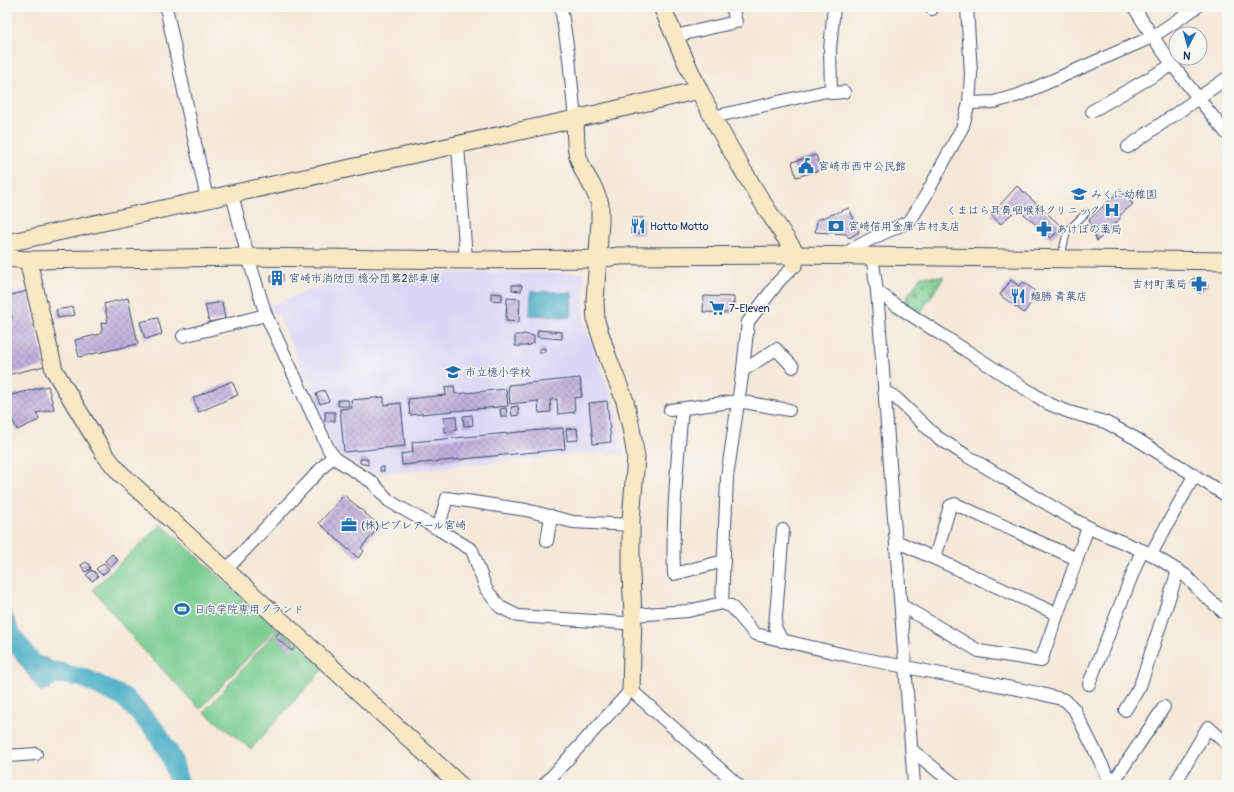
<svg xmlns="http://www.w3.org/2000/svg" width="1234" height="792" font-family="Pangolin,'Klee One',sans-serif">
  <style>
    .built { fill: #dbd6f7; fill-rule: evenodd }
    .green { fill: #79cc8f; stroke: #4a7e76 }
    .cemetery { fill: url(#cemetery-stones); stroke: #4a7e76 }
    .water { fill: #44abc4; stroke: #306d91 }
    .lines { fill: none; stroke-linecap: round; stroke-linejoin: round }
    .river { stroke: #44abc4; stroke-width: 20 }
    .building { fill: url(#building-cross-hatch) }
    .lane-casing { stroke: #3c4b70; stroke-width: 8 }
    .street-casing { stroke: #3c4b70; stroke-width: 14 }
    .secondary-casing { stroke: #3c4b70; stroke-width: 19 }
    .lane { stroke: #fff; stroke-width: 6 }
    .street { stroke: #fff; stroke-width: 12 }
    .secondary { stroke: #f8e8c3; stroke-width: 17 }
    .labels { text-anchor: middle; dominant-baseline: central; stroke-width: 3; stroke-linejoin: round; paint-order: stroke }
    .poi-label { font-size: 11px; fill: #1b2f5e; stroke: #f6f6f2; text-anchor: start }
  </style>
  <defs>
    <pattern id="cemetery-stones" width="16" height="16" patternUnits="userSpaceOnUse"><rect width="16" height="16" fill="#79cc8f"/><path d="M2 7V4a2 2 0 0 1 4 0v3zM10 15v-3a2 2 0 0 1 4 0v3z" fill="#62a678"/></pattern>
    <pattern id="building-cross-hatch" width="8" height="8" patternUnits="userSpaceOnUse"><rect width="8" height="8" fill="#bfb0dc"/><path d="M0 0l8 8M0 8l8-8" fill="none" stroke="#9a90b6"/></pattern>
  </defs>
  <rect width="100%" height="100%" fill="#f6f6f2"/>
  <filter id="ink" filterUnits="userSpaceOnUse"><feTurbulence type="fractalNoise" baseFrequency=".025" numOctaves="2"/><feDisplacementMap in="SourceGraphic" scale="8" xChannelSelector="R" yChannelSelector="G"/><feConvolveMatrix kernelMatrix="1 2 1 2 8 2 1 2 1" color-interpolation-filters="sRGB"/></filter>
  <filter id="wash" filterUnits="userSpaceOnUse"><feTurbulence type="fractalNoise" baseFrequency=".012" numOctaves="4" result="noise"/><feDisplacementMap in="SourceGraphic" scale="16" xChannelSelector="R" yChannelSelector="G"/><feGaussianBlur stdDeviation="0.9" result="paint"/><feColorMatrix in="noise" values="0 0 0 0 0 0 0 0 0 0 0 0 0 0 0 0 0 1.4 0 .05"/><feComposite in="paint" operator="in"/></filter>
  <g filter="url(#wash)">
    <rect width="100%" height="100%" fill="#f5e8d7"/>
    <path class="built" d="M 325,272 L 584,273 L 583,319 L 612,398 L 623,450 L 623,455 L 587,453 L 375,474 L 337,453 L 278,313 L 273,314 L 269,306 L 312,289 L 326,287 ZM 491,293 L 502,294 L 502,301 L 491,300 ZM 507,298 L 520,299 L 519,322 ZM 538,330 L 562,332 L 562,338 L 537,337 ZM 524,334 L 534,336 L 534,343 L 525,346 L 515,346 ZM 580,378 L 582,396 L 574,398 L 575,412 L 558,414 L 557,399 L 550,400 L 551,412 L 539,413 L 538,401 L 510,403 L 508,385 ZM 454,386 L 455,394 L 507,406 L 410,415 L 408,399 L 446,395 L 445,387 ZM 324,391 L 328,401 L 320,404 L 316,394 ZM 383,397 L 384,405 L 401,404 L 405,446 L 344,452 L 340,410 L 352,408 L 351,400 ZM 338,400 L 348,400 L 349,406 L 339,406 ZM 607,401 L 611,442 L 593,443 L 589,403 ZM 518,406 L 519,415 L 512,416 L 511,407 ZM 325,412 L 335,412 L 335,420 L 325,421 ZM 472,415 L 473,425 L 464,426 L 463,416 ZM 456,416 L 457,430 L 445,431 L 444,418 ZM 563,428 L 565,449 L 403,465 L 401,454 L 413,452 L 412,442 ZM 577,428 L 578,440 L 567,441 L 566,429 Z"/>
    <g class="green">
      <path d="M 161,524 L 276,628 L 200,709 L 136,642 L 93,589 Z"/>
      <path d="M 279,628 L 325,667 L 251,749 L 204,712 Z"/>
    </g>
    <path class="cemetery" d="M 921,276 L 944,277 L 920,314 L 903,303 Z"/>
    <g class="water">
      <path d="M 531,291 L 572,293 L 571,317 L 530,315 Z"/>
      <path d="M 7,604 L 21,634 L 37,656 L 46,658 L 52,662 L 65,664 L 62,683 L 56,684 L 49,689 L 40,691 L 7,646 Z"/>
    </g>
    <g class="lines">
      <path class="river" d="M 7,629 L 32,663 L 47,674 L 63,674 L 84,678 L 125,698 L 155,730 L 172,758 L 177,777 L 180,785"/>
    </g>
    <g id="blocks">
      <g class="building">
        <path d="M 816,155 L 821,170 L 796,177 L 792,162 Z"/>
        <path d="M 1017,186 L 1062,227 L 1051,238 L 1017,208 L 1001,224 L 991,215 Z"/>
        <path d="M 1120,190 L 1133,204 L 1119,216 L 1120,219 L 1097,241 L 1089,220 Z"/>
        <path d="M 849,208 L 859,232 L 849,238 L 846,234 L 815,232 L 817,220 Z"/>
        <path d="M 632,218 L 644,218 L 644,234 L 631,234 Z"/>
        <path d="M 283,274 L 283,281 L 271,282 L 271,275 Z"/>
        <path d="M 1194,278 L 1199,279 L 1201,281 L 1204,280 L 1208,286 L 1199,293 L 1190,281 Z"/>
        <path d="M 1011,280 L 1019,286 L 1023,282 L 1034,290 L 1031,294 L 1035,297 L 1024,313 L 1000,295 Z"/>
        <path d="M 512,285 L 522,285 L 521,291 L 512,290 Z"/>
        <path d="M 28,291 L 45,366 L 7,375 L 7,319 L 12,318 L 7,296 Z"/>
        <path d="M 491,293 L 502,294 L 502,301 L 491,300 Z"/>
        <path d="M 704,296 L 734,297 L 734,304 L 732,303 L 731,313 L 703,312 Z"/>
        <path d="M 128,298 L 138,344 L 79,357 L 75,340 L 100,334 L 102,330 L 101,323 L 108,322 L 104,304 Z"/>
        <path d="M 507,298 L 520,299 L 519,322 L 506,321 Z"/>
        <path d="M 222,302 L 225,319 L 209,322 L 205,305 Z"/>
        <path d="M 73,307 L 75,315 L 58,318 L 56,310 Z"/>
        <path d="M 158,318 L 162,334 L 145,339 L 140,322 Z"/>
        <path d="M 538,330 L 562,332 L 562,339 L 537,337 Z"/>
        <path d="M 523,334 L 534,336 L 534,343 L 531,343 L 530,345 L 525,346 L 515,346 L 515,335 L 523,335 Z"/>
        <path d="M 545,348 L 545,352 L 539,352 L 539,349 Z"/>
        <path d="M 580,378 L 582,397 L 574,398 L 575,412 L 558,414 L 557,399 L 550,400 L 551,412 L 539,413 L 538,401 L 510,404 L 508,385 Z"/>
        <path d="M 7,380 L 11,394 L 7,395 Z"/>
        <path d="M 232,381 L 238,395 L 199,412 L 193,398 Z"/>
        <path d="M 48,386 L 54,409 L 37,413 L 39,420 L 17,430 L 12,419 L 7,396 Z"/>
        <path d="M 454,386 L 455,394 L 506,389 L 508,406 L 410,415 L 408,399 L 446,395 L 445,387 Z"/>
        <path d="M 324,390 L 329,401 L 320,404 L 316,394 Z"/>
        <path d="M 384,397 L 384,405 L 401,403 L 405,446 L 344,452 L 340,409 L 352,408 L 351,400 Z"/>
        <path d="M 338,400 L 348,400 L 349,406 L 338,406 Z"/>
        <path d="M 607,401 L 611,442 L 593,444 L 589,403 Z"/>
        <path d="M 518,406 L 519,415 L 512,416 L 511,407 Z"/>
        <path d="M 506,408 L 507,417 L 501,417 L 500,409 Z"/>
        <rect x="325" y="412" width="10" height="9"/>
        <path d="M 472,415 L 473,425 L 464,426 L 463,416 Z"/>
        <path d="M 456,416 L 457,430 L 445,432 L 444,417 Z"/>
        <path d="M 563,428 L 565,449 L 402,465 L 401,454 L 413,452 L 412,442 Z"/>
        <path d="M 577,428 L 578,440 L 567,441 L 566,429 Z"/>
        <path d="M 360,459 L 368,459 L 368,465 L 360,463 Z"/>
        <rect x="380" y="467" width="4" height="4"/>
        <path d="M 344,495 L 380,526 L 361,548 L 364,551 L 358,558 L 319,523 Z"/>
        <path d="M 112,554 L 118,560 L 111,567 L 105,561 Z"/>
        <path d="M 86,562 L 88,564 L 89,563 L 91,569 L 85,572 L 81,565 Z"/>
        <path d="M 104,563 L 109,569 L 102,575 L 96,569 Z"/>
        <path d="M 92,570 L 93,572 L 94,571 L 98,577 L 92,581 L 86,575 Z"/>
        <path d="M 280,632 L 296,646 L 292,651 L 275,637 Z"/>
      </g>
    </g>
  </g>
  <g filter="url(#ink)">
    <use href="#blocks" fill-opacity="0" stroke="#3c4b70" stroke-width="1"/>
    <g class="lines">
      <defs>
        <path id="lane" d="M 1061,257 L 1067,231 L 1086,213"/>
        <g id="street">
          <path d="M 166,7 L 207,199"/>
          <path d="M 561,7 L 569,58 L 575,119"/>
          <path d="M 932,7 L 932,9"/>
          <path d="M 967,7 L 971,74 L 969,103"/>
          <path d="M 1134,7 C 1161,53 1194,93 1227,134"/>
          <path d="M 675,36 L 736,22 L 732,7"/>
          <path d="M 831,90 L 832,93 L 844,92"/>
          <path d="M 1092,111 L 1172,65"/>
          <path d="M 713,117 L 831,90 L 830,49 L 834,7"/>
          <path d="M 458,145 L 466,260"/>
          <path d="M 1128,147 L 1227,78"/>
          <path d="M 232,194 L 248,257 L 266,315 L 329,450 L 337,460 L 372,482 L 389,501 L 438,529 L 472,550 L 486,589 L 500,607 L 518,616 L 624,623 L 633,621"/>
          <path d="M 842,255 L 869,240 L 910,221 L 926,195 L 963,126 L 969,103 L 994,102 L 1019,95 L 1152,37 L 1197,7"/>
          <path d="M 872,256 L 877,291 L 914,785"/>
          <path d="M 877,291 L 897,306 L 1049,404 L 1069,412 L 1105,422 L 1135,438 L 1227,496"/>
          <path d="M 183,336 L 266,315"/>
          <path d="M 743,369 L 747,368 L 776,349 L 793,367"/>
          <path d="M 884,391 L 896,398 L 937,437 L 967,456 L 1071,518 L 1096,531 L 1151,554 L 1185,575 L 1204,595 L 1227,615"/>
          <path d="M 682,409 C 677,464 672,519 674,574 L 724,561"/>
          <path d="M 670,410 L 738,401 L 789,410"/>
          <path d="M 438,529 L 447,498 L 526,510 L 573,522 L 631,525"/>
          <path d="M 547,541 L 551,516"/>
          <path d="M 896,541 L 1057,614"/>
          <path d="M 1151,554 L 1194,476"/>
          <path d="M 935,558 L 950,506 L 955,504 L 1077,559"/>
          <path d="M 226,570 L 333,456"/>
          <path d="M 722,603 L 727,477 L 743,369 L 748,322 L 779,281 L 794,266"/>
          <path d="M 901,605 L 979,651 L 1041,661 L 1088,527"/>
          <path d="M 633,615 L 688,611 L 722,603 L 731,606 L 755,634 L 850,656 L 1038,693 L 1065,700 L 1074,709 L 1112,785"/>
          <path d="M 782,641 L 775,627 L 783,530"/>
          <path d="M 1089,684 L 1142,550"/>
          <path d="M 1125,710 L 1140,686 L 1178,571"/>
          <path d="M 913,751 L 955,785"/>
          <path d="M 7,756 L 36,754"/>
          <path d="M 1112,784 L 1164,707"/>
          <path d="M 544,785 L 631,690 L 738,785"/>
          <path d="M 1174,785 L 1208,727 L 1227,744"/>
        </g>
        <g id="secondary">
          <path d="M 662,7 C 674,35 686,63 699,90 C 727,147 761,202 797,255 L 794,264"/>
          <path d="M 575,119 L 576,145 L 578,157 L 583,170 L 594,189 L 600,204 L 600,221 L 595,302 L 596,321 L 608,358 L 625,401 L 631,428 L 636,457 L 631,520 L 631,574 L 633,615 L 631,690"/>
          <path d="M 7,243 L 575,119 L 699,90"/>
          <path d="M 7,258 L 28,260 L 248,257 L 466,260 L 597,259 L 619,256 L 797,255 L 1227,261"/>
          <path d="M 28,260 L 54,370 L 105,455 L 120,473 L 460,785"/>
        </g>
      </defs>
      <use href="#lane" class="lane-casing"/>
      <use href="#street" class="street-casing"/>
      <use href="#secondary" class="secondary-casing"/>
      <use href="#lane" class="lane"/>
      <use href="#street" class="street"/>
      <use href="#secondary" class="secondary"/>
    </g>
  </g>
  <defs>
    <symbol id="civic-bare" viewBox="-9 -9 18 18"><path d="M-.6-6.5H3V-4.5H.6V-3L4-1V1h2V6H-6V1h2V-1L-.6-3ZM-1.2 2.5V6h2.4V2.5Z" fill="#1f6fb2" stroke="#f6f6f2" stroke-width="2.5" paint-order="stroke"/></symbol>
    <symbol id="school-bare" viewBox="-9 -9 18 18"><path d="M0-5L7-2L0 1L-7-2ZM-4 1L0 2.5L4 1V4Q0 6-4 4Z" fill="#1f6fb2" stroke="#f6f6f2" stroke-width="2.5" paint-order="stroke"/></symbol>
    <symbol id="hospital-bare" viewBox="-9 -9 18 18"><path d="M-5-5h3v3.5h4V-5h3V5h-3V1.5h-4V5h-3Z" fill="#1f6fb2" stroke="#f6f6f2" stroke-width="2.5" paint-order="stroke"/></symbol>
    <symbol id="restaurant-bare" viewBox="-9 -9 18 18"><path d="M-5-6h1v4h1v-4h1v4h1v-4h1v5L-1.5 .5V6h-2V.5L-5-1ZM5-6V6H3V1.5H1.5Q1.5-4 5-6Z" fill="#1f6fb2" stroke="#f6f6f2" stroke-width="2.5" paint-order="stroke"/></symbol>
    <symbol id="bank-bare" viewBox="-9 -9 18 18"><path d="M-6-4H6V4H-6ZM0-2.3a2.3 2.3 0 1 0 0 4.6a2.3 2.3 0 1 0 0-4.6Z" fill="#1f6fb2" stroke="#f6f6f2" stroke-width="2.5" paint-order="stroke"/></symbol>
    <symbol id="pharmacy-bare" viewBox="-9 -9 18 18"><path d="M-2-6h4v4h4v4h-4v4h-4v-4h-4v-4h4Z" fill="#1f6fb2" stroke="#f6f6f2" stroke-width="2.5" paint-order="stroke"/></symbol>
    <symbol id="building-bare" viewBox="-9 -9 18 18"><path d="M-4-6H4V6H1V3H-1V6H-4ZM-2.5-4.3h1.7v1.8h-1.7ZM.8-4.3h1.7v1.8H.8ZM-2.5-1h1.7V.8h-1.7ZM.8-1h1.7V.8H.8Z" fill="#1f6fb2" stroke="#f6f6f2" stroke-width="2.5" paint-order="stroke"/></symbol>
    <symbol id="supermarket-bare" viewBox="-9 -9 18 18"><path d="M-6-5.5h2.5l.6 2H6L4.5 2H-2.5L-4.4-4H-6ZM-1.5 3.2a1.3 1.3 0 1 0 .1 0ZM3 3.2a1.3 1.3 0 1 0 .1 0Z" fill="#1f6fb2" stroke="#f6f6f2" stroke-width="2.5" paint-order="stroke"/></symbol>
    <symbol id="office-bare" viewBox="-9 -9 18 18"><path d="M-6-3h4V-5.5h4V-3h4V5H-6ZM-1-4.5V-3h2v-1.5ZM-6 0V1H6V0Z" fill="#1f6fb2" stroke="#f6f6f2" stroke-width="2.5" paint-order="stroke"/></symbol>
    <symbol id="stadium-bare" viewBox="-9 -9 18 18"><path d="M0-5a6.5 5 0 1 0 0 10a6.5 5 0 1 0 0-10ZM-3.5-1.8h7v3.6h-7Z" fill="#1f6fb2" stroke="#f6f6f2" stroke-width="2.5" paint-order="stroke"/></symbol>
  </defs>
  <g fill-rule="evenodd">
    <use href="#civic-bare" x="795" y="155" width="22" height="22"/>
    <use href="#school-bare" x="1068" y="183" width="22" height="22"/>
    <use href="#hospital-bare" x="1101" y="199" width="22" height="22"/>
    <use href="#restaurant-bare" x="627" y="215" width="22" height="22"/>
    <use href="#bank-bare" x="825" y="215" width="22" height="22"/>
    <use href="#pharmacy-bare" x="1033" y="218" width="22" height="22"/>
    <use href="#building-bare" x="266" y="267" width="22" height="22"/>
    <use href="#pharmacy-bare" x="1188" y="273" width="22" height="22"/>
    <use href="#restaurant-bare" x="1007" y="285" width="22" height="22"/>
    <use href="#supermarket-bare" x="706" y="297" width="22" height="22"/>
    <use href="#school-bare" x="442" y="361" width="22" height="22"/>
    <use href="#office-bare" x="338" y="514" width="22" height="22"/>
    <use href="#stadium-bare" x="171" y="598" width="22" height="22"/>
  </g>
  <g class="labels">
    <g class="poi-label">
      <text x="818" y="166">宮崎市西中公民館</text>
      <text x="1091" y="194">みくに幼稚園</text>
      <text x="1100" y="210" text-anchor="end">くまはら耳鼻咽喉科クリニック</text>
      <text x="650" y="226">Hotto Motto</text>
      <text x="848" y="226">宮崎信用金庫 吉村支店</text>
      <text x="1056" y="229">あけぼの薬局</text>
      <text x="289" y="278">宮崎市消防団 檍分団第2部車庫</text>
      <text x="1187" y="284" text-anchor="end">吉村町薬局</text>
      <text x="1030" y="296">麺勝 青葉店</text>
      <text x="729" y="308">7-Eleven</text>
      <text x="465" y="372">市立檍小学校</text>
      <text x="361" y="525">(株)ビブレアール宮崎</text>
      <text x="194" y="609">日向学院専用グランド</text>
    </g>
  </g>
  <rect width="1234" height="792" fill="none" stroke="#f6f6f2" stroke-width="24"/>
  <g transform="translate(1188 46) rotate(186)"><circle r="19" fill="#f6f6f2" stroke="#9ea6b7"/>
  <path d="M0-3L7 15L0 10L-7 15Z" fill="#1f6fb2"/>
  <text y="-6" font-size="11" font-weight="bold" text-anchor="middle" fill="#1b2f5e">N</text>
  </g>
</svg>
